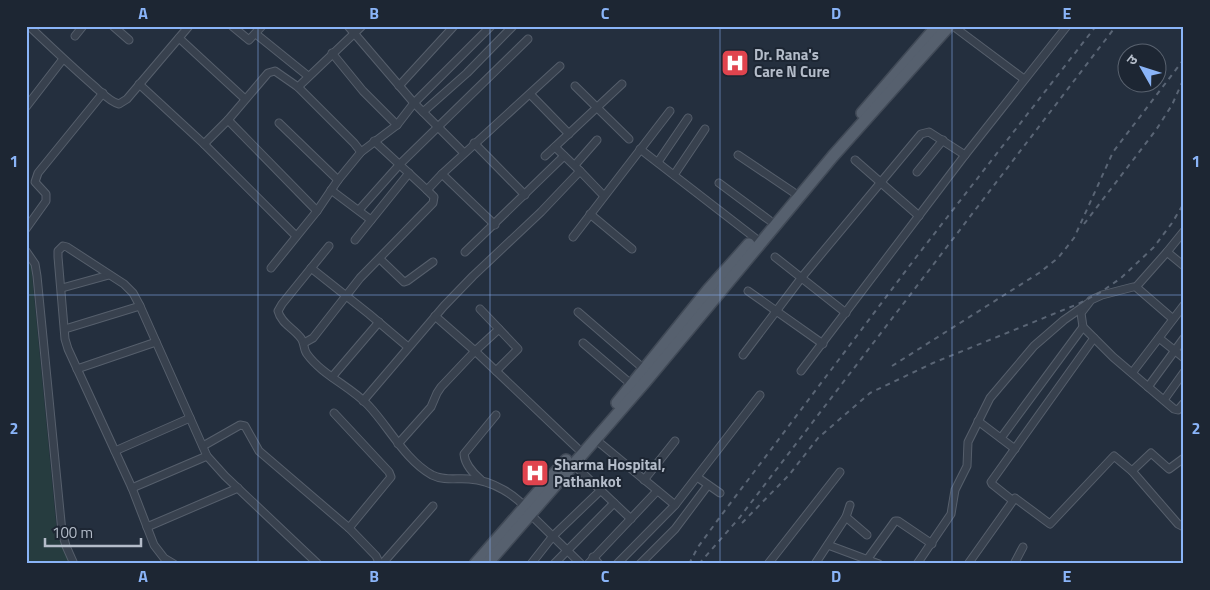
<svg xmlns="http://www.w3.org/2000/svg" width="1210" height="590" font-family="'Titillium Web','Noto Sans Devanagari',sans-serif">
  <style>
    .green { fill: #263c3f }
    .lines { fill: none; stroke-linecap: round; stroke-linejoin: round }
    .street-casing { stroke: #565f6c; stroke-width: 9 }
    .primary-casing { stroke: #414a57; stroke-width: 14 }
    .street { stroke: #38414e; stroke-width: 7 }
    .primary { stroke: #56606e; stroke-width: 11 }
    .rail { stroke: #5a6575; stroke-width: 2; stroke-dasharray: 5 5; stroke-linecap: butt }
    .grid { fill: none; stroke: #8ab4f8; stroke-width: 1; stroke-opacity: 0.55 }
    .labels { text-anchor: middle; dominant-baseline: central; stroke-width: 4; stroke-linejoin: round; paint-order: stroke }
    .poi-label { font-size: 15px; font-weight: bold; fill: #b4bcc9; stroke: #1d2633; text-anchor: start }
    .neatline { fill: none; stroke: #8ab4f8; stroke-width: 2 }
    .grid-label { font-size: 16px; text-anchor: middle; font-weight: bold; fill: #8ab4f8 }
  </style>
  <rect width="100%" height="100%" fill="#242f3e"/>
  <path class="green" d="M 26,261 L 31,265 L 57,533 L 71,564 L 26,564 Z"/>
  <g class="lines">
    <defs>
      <g id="street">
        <path d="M 113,26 L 129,40"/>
        <path d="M 232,26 L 249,40 L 262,26"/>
        <path d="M 348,26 L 414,103 L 464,153"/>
        <path d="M 953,26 L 1024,79"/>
        <path d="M 30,27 C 51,47 72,67 94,86 C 101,92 110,102 119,104 L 127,99 L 189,26"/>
        <path d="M 256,34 L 308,76"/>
        <path d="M 75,36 L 83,26"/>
        <path d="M 179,38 L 245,99"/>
        <path d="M 332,53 L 363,91 L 397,125"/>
        <path d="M 139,84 L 204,144 L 296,236"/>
        <path d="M 399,86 L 454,26"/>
        <path d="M 575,86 L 629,139"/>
        <path d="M 298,87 L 362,26"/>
        <path d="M 530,94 L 569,134"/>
        <path d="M 26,107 L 63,59"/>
        <path d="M 423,112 L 467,73 L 513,26"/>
        <path d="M 228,120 L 317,211"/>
        <path d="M 279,123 L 338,180"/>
        <path d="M 374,141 L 427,190 L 442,174"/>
        <path d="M 474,143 L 525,195"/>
        <path d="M 204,144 L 228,120 L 268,73 L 275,71 L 298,87 L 354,143 L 361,152"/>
        <path d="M 640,149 L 755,238"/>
        <path d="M 738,155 L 793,192"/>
        <path d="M 545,156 L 622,84"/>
        <path d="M 855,160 L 919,216"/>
        <path d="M 658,162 L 688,118"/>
        <path d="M 575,165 L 597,140"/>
        <path d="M 580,171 L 604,196"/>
        <path d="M 917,172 L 943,140"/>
        <path d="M 674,175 L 705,129"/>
        <path d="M 719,183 L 769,220"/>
        <path d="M 331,190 L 371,220"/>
        <path d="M 359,210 L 400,164 L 528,39"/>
        <path d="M 590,214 L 632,249"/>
        <path d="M 495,225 L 442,174 L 560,66"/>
        <path d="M 26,229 L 46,201 L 46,194 L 35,182 L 38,173 L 103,93"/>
        <path d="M 573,237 L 670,111"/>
        <path d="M 355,240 L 409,173"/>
        <path d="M 329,246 L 282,304 L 278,311 C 281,323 293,328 300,337 C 305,342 303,349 307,354 C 322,375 350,386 368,405 C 389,427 405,460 432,475 C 444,481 456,478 469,479 C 491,480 518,495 530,514 L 581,564"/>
        <path d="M 26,251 L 35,264 L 37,276 L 62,532 L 66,546 L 74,564"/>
        <path d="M 465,252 L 564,156"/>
        <path d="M 1167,252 L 1184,231"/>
        <path d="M 775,257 L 846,313"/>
        <path d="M 380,259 L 404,282 L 407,281 L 433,262"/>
        <path d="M 271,268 L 317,211 L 338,180 L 361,152 L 397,125 L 414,103 L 491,26"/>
        <path d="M 311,268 L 369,314 L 408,347"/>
        <path d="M 1136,287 L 1167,252 L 1184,266"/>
        <path d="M 62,288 L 109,275"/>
        <path d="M 748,291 L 823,344"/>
        <path d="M 480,309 L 518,349 L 496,371"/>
        <path d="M 578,312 L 644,369"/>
        <path d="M 435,316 L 475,351 L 577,448"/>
        <path d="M 1083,327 L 1081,313 L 1091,300 L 1102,295 L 1133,287 L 1136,287 L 1173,319"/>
        <path d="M 65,329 L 140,306"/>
        <path d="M 1159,338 L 1184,358"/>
        <path d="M 304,343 L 313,338 L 360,278 L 433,203 L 434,197 L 427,190"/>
        <path d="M 583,343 L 632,385"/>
        <path d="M 743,355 L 802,277 L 921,134 L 929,132 L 965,155"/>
        <path d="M 77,369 L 156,342"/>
        <path d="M 801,371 L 965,155 L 1067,26"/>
        <path d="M 1132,373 L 1184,305"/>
        <path d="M 332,377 L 379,322"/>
        <path d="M 1148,387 L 1184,338"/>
        <path d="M 1164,400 L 1184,372"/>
        <path d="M 363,401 L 444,306 L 473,276 L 541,212 L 580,171 L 555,147"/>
        <path d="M 334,413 L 389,472 L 391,477 L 349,528"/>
        <path d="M 978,421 L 1015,449"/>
        <path d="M 1001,438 L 1083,327 L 1113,357 L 1174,409 L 1178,410 L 1184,403"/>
        <path d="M 595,439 L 675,505"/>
        <path d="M 398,444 L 431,407 L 437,393 L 441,387 L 475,351 L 499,329"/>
        <path d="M 203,446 L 240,425 L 245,426 L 259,451 L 349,528 L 376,556 L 380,564"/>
        <path d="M 115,451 L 190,418"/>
        <path d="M 1184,458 L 1169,469 L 1151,453 L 1132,471 L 1178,524 L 1184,527"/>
        <path d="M 573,464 L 631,519"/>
        <path d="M 697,477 L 720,493"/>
        <path d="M 481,480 C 473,473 465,465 464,454 L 496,415"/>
        <path d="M 644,480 L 675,441"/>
        <path d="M 132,488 L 207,456"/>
        <path d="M 1012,500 L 992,484 L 991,482 L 1094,338"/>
        <path d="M 846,517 L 867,535"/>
        <path d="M 147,527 L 238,488"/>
        <path d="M 828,545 L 879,564"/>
        <path d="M 593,557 L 599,564"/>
        <path d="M 174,564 L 164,558 L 154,545 L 132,488 L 68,349 L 65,339 L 58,257 L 58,251 L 63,246 L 67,247 L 124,284 L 133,293 L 140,306 L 207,456 L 225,476 L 318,564"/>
        <path d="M 382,564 L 433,506"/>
        <path d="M 531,564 L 553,536 L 601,490"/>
        <path d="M 554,564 L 614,503"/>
        <path d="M 588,564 L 657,491"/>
        <path d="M 617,564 L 675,505 L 760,395"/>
        <path d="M 640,564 L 675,529 L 708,485"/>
        <path d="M 768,564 L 840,472"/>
        <path d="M 815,564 L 846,517 L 850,505"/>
        <path d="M 864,564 L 895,521 L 898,521 L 932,544"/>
        <path d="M 917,564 L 951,514 L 955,490 L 967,466 L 968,442 L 990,398 L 1034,346 L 1064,320 L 1087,304"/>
        <path d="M 968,564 L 1015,498 L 1050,524 L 1114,456 L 1132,471"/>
        <path d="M 1014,564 L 1023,547"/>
      </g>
      <g id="primary">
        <path d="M 862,113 L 937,26"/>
        <path d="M 617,403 L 708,290 L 749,244"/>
        <path d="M 475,564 L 566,460"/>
        <path d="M 487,564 L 646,381 L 833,156 L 949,26"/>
      </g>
    </defs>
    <use href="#street" class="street-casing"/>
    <use href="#primary" class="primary-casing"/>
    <use href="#street" class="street"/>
    <use href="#primary" class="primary"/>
    <g class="rail">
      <path d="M 1084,224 L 1156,130 L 1172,105 L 1184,78"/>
      <path d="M 892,366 L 1039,273 L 1058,258 L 1074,238 L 1113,152 L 1184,59"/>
      <path d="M 742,523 L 789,475 L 818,438 L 870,393 L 933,363 L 1078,304 L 1101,292 L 1121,278 L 1154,247 L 1172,223 L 1184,203"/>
      <path d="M 689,564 L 698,547 L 720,517 L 917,256 L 1096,26"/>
      <path d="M 699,564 L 740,517 L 1116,26"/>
    </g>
  </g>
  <path class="grid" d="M 258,26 L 258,564M 490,26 L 490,564M 720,26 L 720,564M 952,26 L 952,564M 26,295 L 1184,295"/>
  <defs>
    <symbol id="hospital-square" viewBox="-11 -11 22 22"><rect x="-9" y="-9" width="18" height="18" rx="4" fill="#e0444e" stroke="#1d2633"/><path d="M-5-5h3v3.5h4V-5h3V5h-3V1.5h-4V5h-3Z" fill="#fff"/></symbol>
  </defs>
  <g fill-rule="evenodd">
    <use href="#hospital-square" x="719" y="47" width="32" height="32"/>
    <use href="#hospital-square" x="519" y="457" width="32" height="32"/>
  </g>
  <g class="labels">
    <g class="poi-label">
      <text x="754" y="54">Dr. Rana's<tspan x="754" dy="17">Care N Cure</tspan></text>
      <text x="554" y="464">Sharma Hospital,<tspan x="554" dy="17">Pathankot</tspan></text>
    </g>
  </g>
  <rect width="1210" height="590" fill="none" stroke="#1d2633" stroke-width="55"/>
  <g transform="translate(1142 68) rotate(309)"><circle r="24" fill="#1d2633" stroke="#59626f"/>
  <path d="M0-4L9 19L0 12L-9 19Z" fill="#8ab4f8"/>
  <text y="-8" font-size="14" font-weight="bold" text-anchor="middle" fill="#b4bcc9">उ</text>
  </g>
  <path d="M45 538v8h96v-8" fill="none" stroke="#b4bcc9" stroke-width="2.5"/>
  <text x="52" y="538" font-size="15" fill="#b4bcc9" stroke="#1d2633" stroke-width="4" paint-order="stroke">100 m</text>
  <rect x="28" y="28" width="1154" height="534" class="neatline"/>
  <g class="grid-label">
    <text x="143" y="19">A</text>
    <text x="374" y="19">B</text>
    <text x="605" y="19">C</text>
    <text x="836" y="19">D</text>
    <text x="1067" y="19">E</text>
    <text x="14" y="167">1</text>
    <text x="1196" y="167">1</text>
    <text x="14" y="434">2</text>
    <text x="1196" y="434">2</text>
    <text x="143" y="582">A</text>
    <text x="374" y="582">B</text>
    <text x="605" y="582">C</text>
    <text x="836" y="582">D</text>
    <text x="1067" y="582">E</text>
  </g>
</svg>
